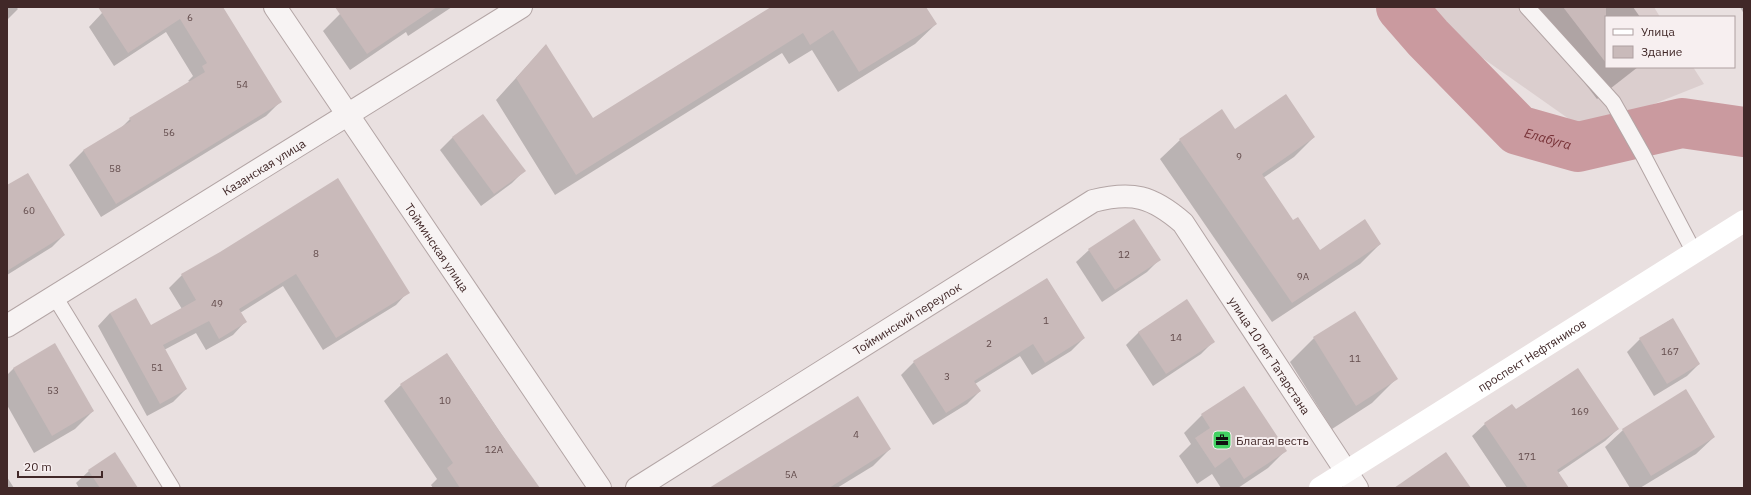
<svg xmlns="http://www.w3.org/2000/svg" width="1751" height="495" font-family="'IBM Plex Sans',sans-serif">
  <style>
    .built { fill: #dbcece }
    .shadow { fill: #0003 }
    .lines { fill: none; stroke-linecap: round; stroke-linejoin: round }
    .river { stroke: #ca9a9f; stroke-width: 50 }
    .building { fill: #c9baba }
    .service-casing { stroke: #b3a5a5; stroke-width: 17 }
    .minor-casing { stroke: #b3a5a5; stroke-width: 24 }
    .tertiary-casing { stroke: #b3a5a5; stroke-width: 24 }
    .service { stroke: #f7f3f3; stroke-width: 15 }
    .minor { stroke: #f7f3f3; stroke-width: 22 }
    .tertiary { stroke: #f7f3f3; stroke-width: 22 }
    .secondary { stroke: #fff; stroke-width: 22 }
    .labels { text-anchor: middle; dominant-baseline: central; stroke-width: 4; stroke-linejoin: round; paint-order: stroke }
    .number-label { font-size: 10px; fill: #634c4c }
    .street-label { font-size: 12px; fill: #412828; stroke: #f7eff0 }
    .poi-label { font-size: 12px; fill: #412828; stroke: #f7eff0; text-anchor: start }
    .water-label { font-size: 13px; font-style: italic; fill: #763136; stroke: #f7eff0 }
  </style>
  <rect width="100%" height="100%" fill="#e9e0e0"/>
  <path class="built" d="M 1425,7 L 1654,7 L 1660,17 L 1606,17 L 1606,67 L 1693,67 L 1704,84 L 1586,131 L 1433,23 Z"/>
  <g class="shadow">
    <path d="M 7,7 L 16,7 L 18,9 L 7,20 Z"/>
    <path d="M 112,7 L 222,7 L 280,102 L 266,116 L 101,217 L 69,165 L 83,151 L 121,128 L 130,119 L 190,82 L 188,81 L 193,76 L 166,32 L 114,66 L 89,27 L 102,13 Z"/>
    <path d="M 351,7 L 452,7 L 408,36 L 406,32 L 350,70 L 323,31 L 340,14 Z"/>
    <path d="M 773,7 L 925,7 L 936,24 L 915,44 L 838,92 L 812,50 L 789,64 L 782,53 L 555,195 L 496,100 L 545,46 L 592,120 Z"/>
    <path d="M 1526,7 L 1633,7 L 1640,17 L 1606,17 L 1606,67 L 1638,67 L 1597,99 Z"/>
    <path d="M 1740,7 L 1744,7 L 1744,14 Z"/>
    <path d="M 483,115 L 524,171 L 512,183 L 481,206 L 440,150 L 452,138 Z"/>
    <path d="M 1314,137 L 1294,157 L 1263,178 L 1293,221 L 1319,251 L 1380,244 L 1360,264 L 1272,322 L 1160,159 L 1180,140 Z"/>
    <path d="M 7,187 L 64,235 L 52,247 L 7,275 Z"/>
    <path d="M 1089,250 L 1159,260 L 1147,272 L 1102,302 L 1076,262 Z"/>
    <path d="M 221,253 L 408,292 L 396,305 L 323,350 L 283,286 L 240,313 L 245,322 L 233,335 L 206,350 L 196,333 L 164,350 L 186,389 L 173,402 L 147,416 L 98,326 L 110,313 L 151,327 L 182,309 L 169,288 L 182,275 Z"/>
    <path d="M 1047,279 L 1084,338 L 1071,351 L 1032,375 L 1020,356 L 975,384 L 980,391 L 967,404 L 933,425 L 901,375 L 914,362 Z"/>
    <path d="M 1672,319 L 1699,364 L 1687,376 L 1654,396 L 1627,352 L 1640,339 Z"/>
    <path d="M 1139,332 L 1213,342 L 1201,354 L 1153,386 L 1126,345 Z"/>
    <path d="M 1314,338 L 1396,379 L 1372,403 L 1332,429 L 1290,362 Z"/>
    <path d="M 54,345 L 93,411 L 75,429 L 34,453 L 7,405 L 7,375 L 13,369 Z"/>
    <path d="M 447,354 L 538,488 L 433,488 L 431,485 L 437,479 L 384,401 L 401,385 Z"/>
    <path d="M 1244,387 L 1285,451 L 1268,468 L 1238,488 L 1221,488 L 1212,474 L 1197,484 L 1179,456 L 1191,444 L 1184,433 L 1202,415 Z"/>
    <path d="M 1515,411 L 1618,429 L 1605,441 L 1558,473 L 1568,488 L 1507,488 L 1472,436 L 1485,424 Z"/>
    <path d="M 1623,430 L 1714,437 L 1696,454 L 1640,488 L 1630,488 L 1605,447 Z"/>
    <path d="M 890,449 L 873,466 L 837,488 L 711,488 Z"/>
    <path d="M 89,471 L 133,488 L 79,488 L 76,483 Z"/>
    <path d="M 7,477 L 14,488 L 7,488 Z"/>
  </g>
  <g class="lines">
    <path class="river" id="s1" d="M 1401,7 L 1428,38 L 1518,130 L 1578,147 L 1682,123 L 1744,132"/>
  </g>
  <g class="building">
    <path d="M 98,7 L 223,7 L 282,102 L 116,204 L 83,150 L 131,121 L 129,118 L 205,72 L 202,66 L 207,63 L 180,19 L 128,53 Z"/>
    <path d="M 335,7 L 437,7 L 367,54 Z"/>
    <path d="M 771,7 L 926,7 L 937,24 L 859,72 L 833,30 L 810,45 L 803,33 L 576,175 L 516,78 L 546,44 L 593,118 Z"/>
    <path d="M 1563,7 L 1606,7 L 1606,63 L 1583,33 Z"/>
    <path d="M 1286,94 L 1315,137 L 1262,174 L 1293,220 L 1298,217 L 1320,250 L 1365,219 L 1381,244 L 1292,303 L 1179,139 L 1222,109 L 1235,129 Z"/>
    <path d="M 483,114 L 526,171 L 494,194 L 452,137 Z"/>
    <path d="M 28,173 L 65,235 L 7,271 L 7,185 Z"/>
    <path d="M 338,178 L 410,293 L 336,338 L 296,274 L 239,309 L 247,322 L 219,339 L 209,321 L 163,345 L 187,389 L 160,404 L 110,313 L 136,298 L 151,325 L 196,300 L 181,274 L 220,252 Z"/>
    <path d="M 1134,219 L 1161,260 L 1115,290 L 1088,249 Z"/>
    <path d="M 1047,278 L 1085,338 L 1045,363 L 1033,344 L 974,381 L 981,391 L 946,413 L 913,361 Z"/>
    <path d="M 1187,299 L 1215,342 L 1166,374 L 1138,332 Z"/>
    <path d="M 1355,311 L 1398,379 L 1356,406 L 1313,337 Z"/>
    <path d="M 1673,318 L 1700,364 L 1667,384 L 1639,338 Z"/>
    <path d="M 55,343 L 94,411 L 52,436 L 13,368 Z"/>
    <path d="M 447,353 L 500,432 L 540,488 L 460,488 L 447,468 L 453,463 L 400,384 Z"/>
    <path d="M 1578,368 L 1619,429 L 1557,470 L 1569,488 L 1528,488 L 1484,423 L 1512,404 L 1516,409 Z"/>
    <path d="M 1244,386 L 1287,451 L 1244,479 L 1230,457 L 1215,468 L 1195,438 L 1210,428 L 1201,414 Z"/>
    <path d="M 1686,389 L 1715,437 L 1651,476 L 1622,429 Z"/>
    <path d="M 858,396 L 891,449 L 829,488 L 709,488 Z"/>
    <path d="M 115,452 L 138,488 L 100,488 L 88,470 Z"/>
    <path d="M 1446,452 L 1471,488 L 1394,488 Z"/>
  </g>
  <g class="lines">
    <defs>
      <g id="service">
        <path d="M 1527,7 L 1613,102 L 1643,155 L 1694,252"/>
        <path d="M 55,297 L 172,488"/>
      </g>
      <g id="minor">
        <path id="s2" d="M 275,7 L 600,488"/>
        <path id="s3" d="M 637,488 L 1093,201 C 1132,191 1152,196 1183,223 L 1357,488"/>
      </g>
      <g id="tertiary">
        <path id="s4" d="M 7,326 L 521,7"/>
      </g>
    </defs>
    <use href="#service" class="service-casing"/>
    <use href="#minor" class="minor-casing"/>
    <use href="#tertiary" class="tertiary-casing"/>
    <use href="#service" class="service"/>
    <use href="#minor" class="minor"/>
    <use href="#tertiary" class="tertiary"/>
    <path class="secondary" id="s5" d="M 1320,488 L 1744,221"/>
  </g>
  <defs>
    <symbol id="office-square" viewBox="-11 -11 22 22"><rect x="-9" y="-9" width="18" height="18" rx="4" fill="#42d162" stroke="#f7eff0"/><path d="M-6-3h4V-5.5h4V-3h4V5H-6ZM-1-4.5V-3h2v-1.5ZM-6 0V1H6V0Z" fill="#111"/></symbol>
  </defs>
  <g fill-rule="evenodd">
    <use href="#office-square" x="1211" y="429" width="22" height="22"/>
  </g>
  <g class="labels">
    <g class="number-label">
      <text x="190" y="17">6</text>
      <text x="242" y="84">54</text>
      <text x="169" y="132">56</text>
      <text x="1239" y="156">9</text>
      <text x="115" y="168">58</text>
      <text x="29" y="210">60</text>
      <text x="316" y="253">8</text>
      <text x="1124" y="254">12</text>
      <text x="1303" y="276">9А</text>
      <text x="217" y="303">49</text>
      <text x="1046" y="320">1</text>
      <text x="1176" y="337">14</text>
      <text x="989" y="343">2</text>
      <text x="1670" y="351">167</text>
      <text x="1355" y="358">11</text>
      <text x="157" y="367">51</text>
      <text x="947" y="376">3</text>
      <text x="53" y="390">53</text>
      <text x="445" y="400">10</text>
      <text x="1580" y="411">169</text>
      <text x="856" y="434">4</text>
      <text x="494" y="449">12А</text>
      <text x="1527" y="456">171</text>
      <text x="791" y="474">5А</text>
    </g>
    <g class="street-label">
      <text stroke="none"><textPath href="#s4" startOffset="302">Казанская улица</textPath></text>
      <text stroke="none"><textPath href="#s2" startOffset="290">Тойминская улица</textPath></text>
      <text stroke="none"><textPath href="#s3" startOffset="319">Тойминский переулок</textPath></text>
      <text stroke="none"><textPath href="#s3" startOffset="795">улица 10 лет Татарстана</textPath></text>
      <text stroke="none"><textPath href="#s5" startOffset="250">проспект Нефтяников</textPath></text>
    </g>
    <g class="poi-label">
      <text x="1236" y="440">Благая весть</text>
    </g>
    <g class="water-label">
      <text stroke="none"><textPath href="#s1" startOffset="201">Елабуга</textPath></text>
    </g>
  </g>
  <rect width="1751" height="495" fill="none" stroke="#412828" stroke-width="16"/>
  <rect x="1605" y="16" width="130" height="52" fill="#f7eff0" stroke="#ae9fa0"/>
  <rect x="1613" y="29" width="20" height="6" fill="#ffffff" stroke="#ae9fa0"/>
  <text x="1641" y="36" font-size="12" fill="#412828">Улица</text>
  <rect x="1613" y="46" width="20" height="12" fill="#c9baba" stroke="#ae9fa0"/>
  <text x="1641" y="56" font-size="12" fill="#412828">Здание</text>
  <path d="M18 471v6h84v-6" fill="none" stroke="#412828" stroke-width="2"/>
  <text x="24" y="471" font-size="12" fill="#412828" stroke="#f7eff0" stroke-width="3" paint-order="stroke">20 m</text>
</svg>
